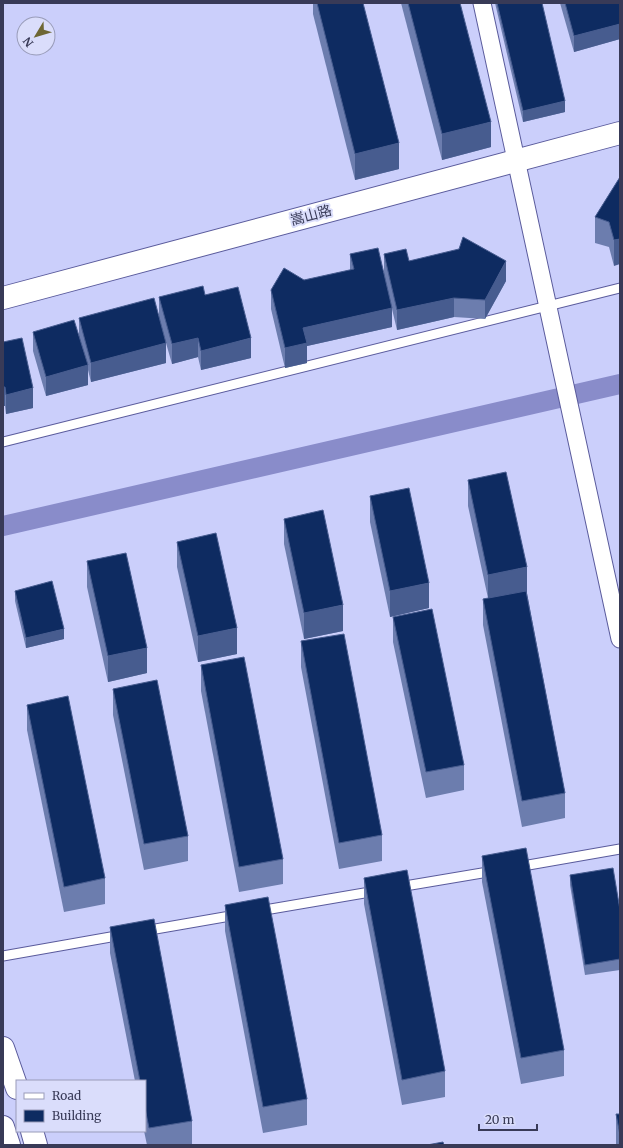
<svg xmlns="http://www.w3.org/2000/svg" width="623" height="1148" font-family="Merriweather,'Noto Sans SC',serif">
  <style>
    .lines { fill: none; stroke-linecap: round; stroke-linejoin: round }
    .canal { stroke: #898cca; stroke-width: 20 }
    .lane-casing { stroke: #5a5b9c; stroke-width: 11 }
    .street-casing { stroke: #5a5b9c; stroke-width: 19 }
    .secondary-casing { stroke: #5a5b9c; stroke-width: 24 }
    .lane { stroke: #fff; stroke-width: 9 }
    .street { stroke: #fff; stroke-width: 17 }
    .secondary { stroke: #fff; stroke-width: 22 }
    .wall { fill: #6c7dae }
    .shaded-wall { fill: #475c8f }
    .building { fill: #0e2b61; stroke: #475c8f }
    .labels { text-anchor: middle; dominant-baseline: central; stroke-width: 4; stroke-linejoin: round; paint-order: stroke }
    .street-label { font-size: 14px; fill: #383a57; stroke: #daddfb }
  </style>
  <rect width="100%" height="100%" fill="#cbcffb"/>
  <g class="lines">
    <path class="canal" d="M 3,526 L 620,384"/>
    <defs>
      <g id="lane">
        <path d="M 3,442 L 620,288"/>
        <path d="M 517,867 L 620,849"/>
        <path d="M 399,887 L 494,871"/>
        <path d="M 259,911 L 376,891"/>
        <path d="M 144,931 L 236,915"/>
        <path d="M 3,956 L 122,935"/>
      </g>
      <path id="street" d="M 482,3 L 620,639"/>
      <g id="secondary">
        <path d="M 3,298 L 620,133"/>
        <path d="M 3,1048 L 17,1088"/>
        <path d="M 3,1127 L 9,1145"/>
        <path d="M 32,1131 L 36,1145"/>
      </g>
    </defs>
    <use href="#lane" class="lane-casing"/>
    <use href="#street" class="street-casing"/>
    <use href="#secondary" class="secondary-casing"/>
    <use href="#lane" class="lane"/>
    <use href="#street" class="street"/>
    <use href="#secondary" class="secondary"/>
  </g>
  <g class="wall">
    <path d="M 313,3 L 363,3 L 399,169 L 355,180 L 313,14 Z"/>
    <path d="M 401,3 L 460,3 L 491,147 L 442,160 Z"/>
    <path d="M 495,3 L 542,3 L 565,112 L 523,122 Z"/>
    <path d="M 560,3 L 620,3 L 620,39 L 574,52 Z"/>
    <path d="M 620,177 L 614,266 L 609,247 L 595,243 L 595,217 Z"/>
    <path d="M 350,254 L 384,273 L 384,254 L 409,261 L 506,281 L 485,319 L 454,317 L 397,330 L 392,309 L 392,327 L 307,346 L 307,363 L 285,368 L 271,309 L 271,290 L 304,280 L 350,270 Z"/>
    <path d="M 205,295 L 251,358 L 201,370 L 198,357 L 172,364 L 166,343 L 166,363 L 91,382 L 88,370 L 88,385 L 46,396 L 33,351 L 33,332 L 79,336 L 79,318 L 159,316 L 159,297 Z"/>
    <path d="M 3,342 L 33,408 L 6,414 L 5,406 Z"/>
    <path d="M 468,480 L 527,593 L 565,793 L 565,818 L 522,827 L 483,625 L 483,599 L 488,598 L 468,506 Z"/>
    <path d="M 370,496 L 429,608 L 390,617 L 370,522 Z"/>
    <path d="M 284,519 L 343,631 L 304,639 L 284,544 Z"/>
    <path d="M 177,542 L 237,654 L 198,662 L 177,567 Z"/>
    <path d="M 87,561 L 147,673 L 108,682 L 87,587 Z"/>
    <path d="M 15,591 L 64,639 L 26,648 L 15,601 Z"/>
    <path d="M 393,617 L 464,765 L 464,790 L 426,798 L 393,642 Z"/>
    <path d="M 301,641 L 382,835 L 382,861 L 339,869 L 301,667 Z"/>
    <path d="M 201,665 L 283,859 L 283,884 L 239,892 L 201,691 Z"/>
    <path d="M 113,689 L 188,836 L 188,861 L 144,870 L 113,715 Z"/>
    <path d="M 27,705 L 105,878 L 105,904 L 64,912 L 27,730 Z"/>
    <path d="M 482,856 L 564,1050 L 564,1076 L 521,1084 L 482,882 Z"/>
    <path d="M 570,875 L 620,910 L 620,970 L 585,975 L 570,885 Z"/>
    <path d="M 364,878 L 445,1071 L 445,1097 L 402,1105 L 364,904 Z"/>
    <path d="M 225,905 L 307,1099 L 307,1125 L 263,1133 L 225,931 Z"/>
    <path d="M 110,927 L 192,1121 L 192,1145 L 147,1145 L 144,1131 L 145,1131 L 145,1081 L 135,1081 L 110,953 Z"/>
    <rect x="616" y="1114" width="4" height="31"/>
  </g>
  <g class="shaded-wall">
    <path d="M 620,24 L 620,39 L 574,52 L 574,36 Z"/>
    <path d="M 565,101 L 565,112 L 523,122 L 523,111 Z"/>
    <path d="M 491,122 L 491,147 L 442,160 L 442,134 Z"/>
    <path d="M 399,143 L 399,169 L 355,180 L 355,154 Z"/>
    <path d="M 620,239 L 620,264 L 614,266 L 614,240 Z"/>
    <path d="M 506,261 L 506,281 L 485,319 L 485,300 Z"/>
    <path d="M 454,298 L 454,317 L 397,330 L 397,310 Z"/>
    <path d="M 392,308 L 392,327 L 307,346 L 307,363 L 285,368 L 285,348 L 303,328 Z"/>
    <path d="M 198,338 L 198,357 L 172,364 L 172,344 Z"/>
    <path d="M 251,338 L 251,358 L 201,370 L 201,351 Z"/>
    <path d="M 166,343 L 166,363 L 91,382 L 91,363 Z"/>
    <path d="M 88,365 L 88,385 L 46,396 L 46,377 Z"/>
    <rect x="3" y="387" width="2" height="19"/>
    <path d="M 33,388 L 33,408 L 6,414 L 6,395 Z"/>
    <path d="M 527,567 L 527,593 L 488,601 L 488,575 Z"/>
    <path d="M 429,583 L 429,608 L 390,617 L 390,591 Z"/>
    <path d="M 343,605 L 343,631 L 304,639 L 304,613 Z"/>
    <path d="M 237,628 L 237,654 L 198,662 L 198,636 Z"/>
    <path d="M 64,629 L 64,639 L 26,648 L 26,638 Z"/>
    <path d="M 147,648 L 147,673 L 108,682 L 108,656 Z"/>
  </g>
  <g class="building">
    <path d="M 317,3 L 363,3 L 399,143 L 355,154 Z"/>
    <path d="M 408,3 L 460,3 L 491,122 L 442,134 Z"/>
    <path d="M 497,3 L 542,3 L 565,101 L 523,111 Z"/>
    <path d="M 565,3 L 620,3 L 620,24 L 574,36 Z"/>
    <path d="M 620,177 L 620,239 L 614,240 L 609,222 L 595,217 Z"/>
    <path d="M 463,237 L 506,261 L 485,300 L 454,298 L 397,310 L 384,254 L 406,249 L 409,261 L 459,249 Z"/>
    <path d="M 378,248 L 392,308 L 303,328 L 307,343 L 285,348 L 271,290 L 284,268 L 304,280 L 354,269 L 350,254 Z"/>
    <path d="M 203,286 L 205,295 L 238,287 L 251,338 L 201,351 L 198,338 L 172,344 L 159,297 Z"/>
    <path d="M 154,298 L 166,343 L 91,363 L 79,318 Z"/>
    <path d="M 74,320 L 88,365 L 46,377 L 33,332 Z"/>
    <path d="M 22,338 L 33,388 L 6,395 L 5,387 L 3,387 L 3,342 Z"/>
    <path d="M 506,472 L 527,567 L 488,575 L 468,480 Z"/>
    <path d="M 409,488 L 429,583 L 390,591 L 370,496 Z"/>
    <path d="M 323,510 L 343,605 L 304,613 L 284,519 Z"/>
    <path d="M 216,533 L 237,628 L 198,636 L 177,542 Z"/>
    <path d="M 126,553 L 147,648 L 108,656 L 87,561 Z"/>
    <path d="M 52,581 L 64,629 L 26,638 L 15,591 Z"/>
    <path d="M 526,591 L 565,793 L 522,801 L 483,599 Z"/>
    <path d="M 432,609 L 464,765 L 426,772 L 393,617 Z"/>
    <path d="M 344,634 L 382,835 L 339,843 L 301,641 Z"/>
    <path d="M 244,657 L 283,859 L 239,867 L 201,665 Z"/>
    <path d="M 157,680 L 188,836 L 144,844 L 113,689 Z"/>
    <path d="M 68,696 L 105,878 L 64,887 L 27,705 Z"/>
    <path d="M 526,848 L 564,1050 L 521,1058 L 482,856 Z"/>
    <path d="M 613,868 L 620,910 L 620,959 L 585,965 L 570,875 Z"/>
    <path d="M 407,870 L 445,1071 L 402,1080 L 364,878 Z"/>
    <path d="M 268,897 L 307,1099 L 263,1107 L 225,905 Z"/>
    <path d="M 154,919 L 192,1121 L 149,1128 L 145,1108 L 145,1081 L 140,1081 L 110,927 Z"/>
    <path d="M 616,1114 L 620,1114 L 620,1135 Z"/>
    <path d="M 443,1142 L 444,1145 L 427,1145 Z"/>
  </g>
  <g class="labels">
    <g class="street-label">
      <text transform="translate(311 215) rotate(-15)">嵩山路</text>
    </g>
  </g>
  <rect width="623" height="1148" fill="none" stroke="#383a57" stroke-width="8"/>
  <rect x="16" y="1080" width="130" height="52" fill="#daddfb" stroke="#999cb9"/>
  <rect x="24" y="1093" width="20" height="6" fill="#ffffff" stroke="#999cb9"/>
  <text x="52" y="1100" font-size="12" fill="#383a57">Road</text>
  <rect x="24" y="1110" width="20" height="12" fill="#0e2b61" stroke="#999cb9"/>
  <text x="52" y="1120" font-size="12" fill="#383a57">Building</text>
  <g transform="translate(36 36) rotate(232)"><circle r="19" fill="#daddfb" stroke="#999cb9"/>
  <path d="M0-3L7 15L0 10L-7 15Z" fill="#6e6734"/>
  <text y="-6" font-size="11" font-weight="bold" text-anchor="middle" fill="#383a57">N</text>
  </g>
  <path d="M479 1124v6h58v-6" fill="none" stroke="#383a57" stroke-width="2"/>
  <text x="485" y="1124" font-size="12" fill="#383a57" stroke="#daddfb" stroke-width="3" paint-order="stroke">20 m</text>
</svg>
